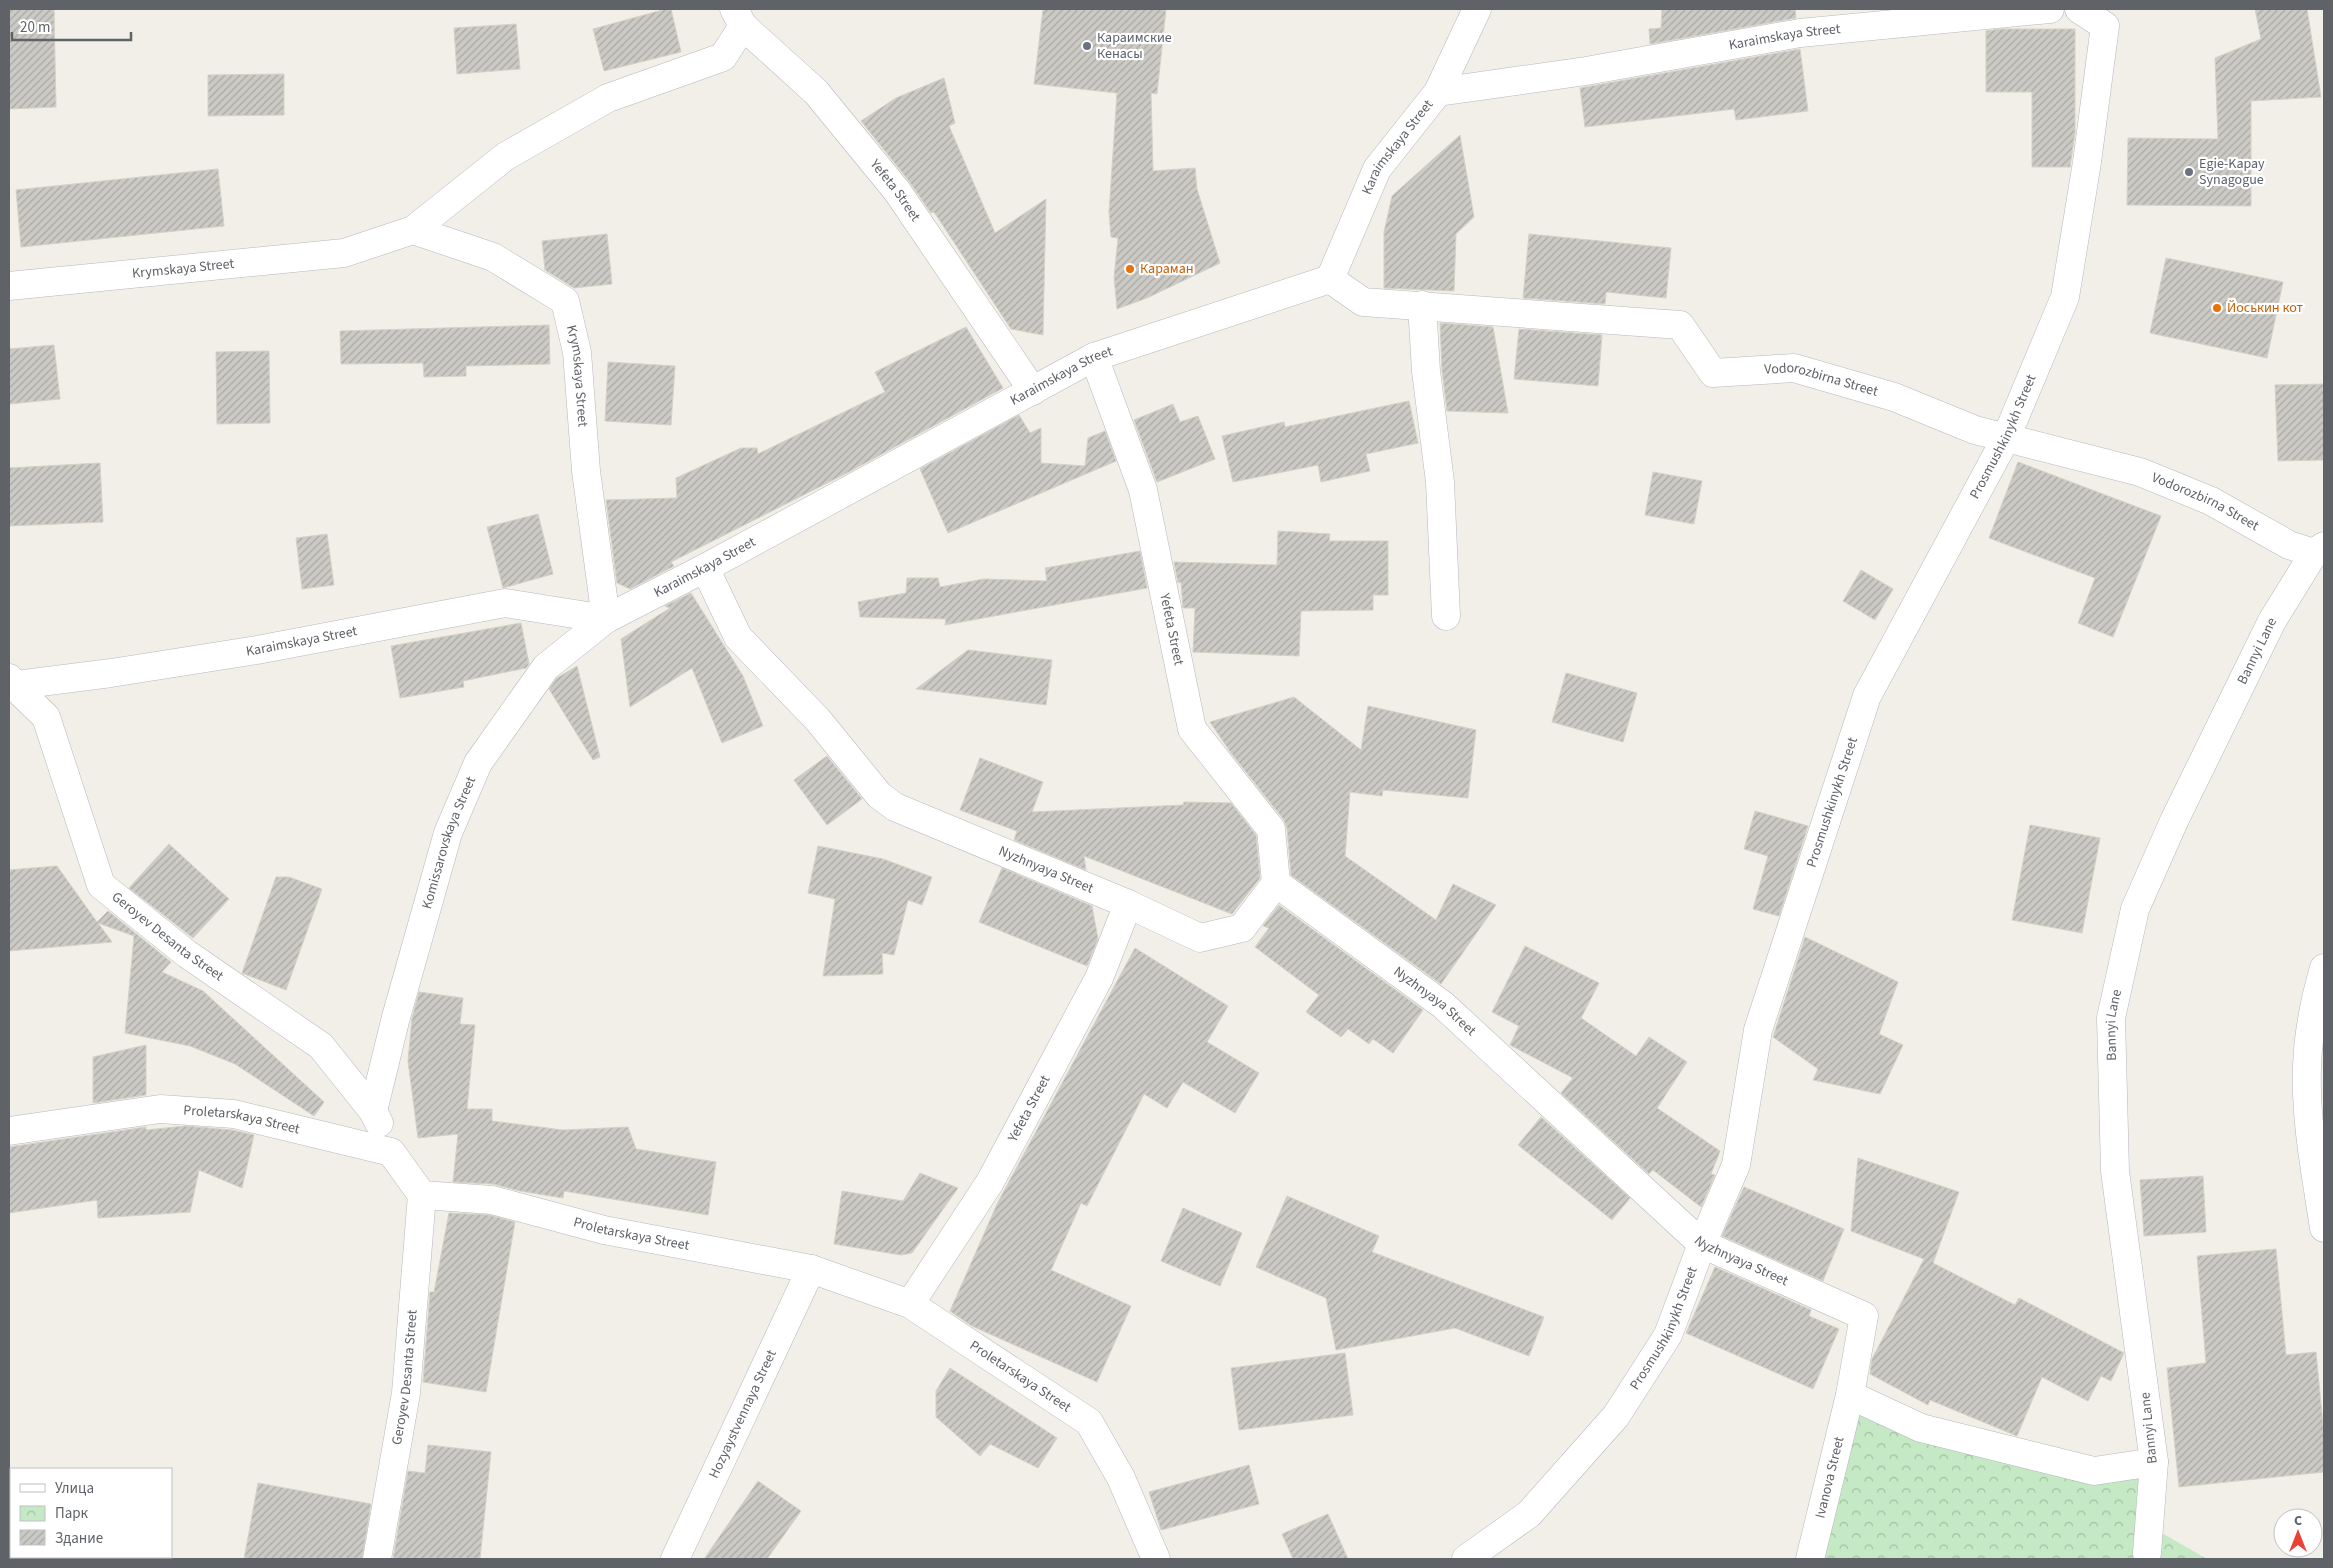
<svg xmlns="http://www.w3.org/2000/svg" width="2333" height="1568" font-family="'Source Sans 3',sans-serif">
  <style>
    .park { fill: url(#park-crowns) }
    .building { fill: url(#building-hatch); stroke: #d6d1c6 }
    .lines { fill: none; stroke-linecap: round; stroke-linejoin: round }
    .street-casing { stroke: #b5b8bc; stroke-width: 29 }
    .street { stroke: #fff; stroke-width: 28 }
    .worship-dot { fill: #6b7280; stroke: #fff; stroke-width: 2 }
    .food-dot { fill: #e8710a; stroke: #fff; stroke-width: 2 }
    .labels { text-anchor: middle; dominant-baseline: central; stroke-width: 4.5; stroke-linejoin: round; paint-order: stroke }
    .street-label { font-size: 14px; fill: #5f6368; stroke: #fff }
    .worship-label { font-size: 14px; fill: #5b616d; stroke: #fff; text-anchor: start }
    .food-label { font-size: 14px; fill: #c56008; stroke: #fff; text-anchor: start }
  </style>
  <defs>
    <pattern id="park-crowns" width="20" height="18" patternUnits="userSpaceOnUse" patternTransform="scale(1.25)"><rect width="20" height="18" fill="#c5e8c5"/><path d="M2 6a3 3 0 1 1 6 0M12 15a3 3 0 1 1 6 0" fill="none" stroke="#a3c0a4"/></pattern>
    <pattern id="building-hatch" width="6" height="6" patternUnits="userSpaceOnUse" patternTransform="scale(1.25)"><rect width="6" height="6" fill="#cccac5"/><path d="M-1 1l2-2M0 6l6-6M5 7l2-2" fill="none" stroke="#a9a8a4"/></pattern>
  </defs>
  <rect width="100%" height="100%" fill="#f1efe8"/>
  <path class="park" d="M 1852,1411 L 2156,1474 L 2153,1528 L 2207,1559 L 1816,1559 Z"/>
  <g class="building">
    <path d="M 9,9 L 54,9 L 56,107 L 9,109 Z"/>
    <path d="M 666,9 L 671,9 L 681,52 L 604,71 L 593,29 Z"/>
    <path d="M 1043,9 L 1166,9 L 1157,94 L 1151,93 L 1153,171 L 1195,168 L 1197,189 L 1220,263 L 1147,298 L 1117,309 L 1114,277 L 1118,238 L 1111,237 L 1109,212 L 1117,93 L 1034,84 Z"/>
    <path d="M 1662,9 L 1795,9 L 1796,18 L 1650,44 L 1649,29 L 1661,28 Z"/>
    <path d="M 2255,9 L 2307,9 L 2321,97 L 2251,101 L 2251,206 L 2127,205 L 2128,138 L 2218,139 L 2215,58 L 2261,39 Z"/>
    <path d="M 516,24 L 520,69 L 457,74 L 454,28 Z"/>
    <path d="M 2000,29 L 2075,29 L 2075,133 L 2070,167 L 2032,167 L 2032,92 L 1986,92 L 1986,31 Z"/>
    <path d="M 1800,49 L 1808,111 L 1736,120 L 1734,109 L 1585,127 L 1580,88 Z"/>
    <path d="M 284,74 L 284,115 L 208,116 L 208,75 Z"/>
    <path d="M 944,78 L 955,123 L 949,126 L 995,233 L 1046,199 L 1043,335 L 1011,329 L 934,212 L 931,213 L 909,181 L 861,121 L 896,98 Z"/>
    <path d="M 1460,135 L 1474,217 L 1456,234 L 1454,291 L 1384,288 L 1384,232 L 1392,196 Z"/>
    <path d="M 218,169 L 224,226 L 21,247 L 16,190 Z"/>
    <path d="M 607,234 L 612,284 L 574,288 L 545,270 L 542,241 Z"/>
    <path d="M 1529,234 L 1671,248 L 1666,298 L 1606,292 L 1605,304 L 1523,298 Z"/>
    <path d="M 2166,258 L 2283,282 L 2267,358 L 2150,333 Z"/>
    <path d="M 1440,323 L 1493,327 L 1508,413 L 1447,411 L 1442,370 Z"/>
    <path d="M 549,325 L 550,364 L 466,366 L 466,376 L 424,377 L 423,363 L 341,364 L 340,331 Z"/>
    <path d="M 966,327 L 1003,388 L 847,473 L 671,562 L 674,566 L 630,589 L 617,583 L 606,500 L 677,498 L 676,478 L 741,448 L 757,448 L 758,454 L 885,392 L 875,372 Z"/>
    <path d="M 1519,329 L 1602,335 L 1598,386 L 1514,379 Z"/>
    <path d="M 54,345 L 60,399 L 9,404 L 9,349 Z"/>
    <path d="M 269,351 L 270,423 L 217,424 L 216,352 Z"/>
    <path d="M 608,362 L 675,366 L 671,425 L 605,421 Z"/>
    <path d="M 2324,384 L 2324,460 L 2278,461 L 2275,385 Z"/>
    <path d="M 1409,401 L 1418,443 L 1366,454 L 1370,471 L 1321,482 L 1318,465 L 1233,482 L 1222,436 L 1284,422 L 1285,427 Z"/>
    <path d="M 1173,404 L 1180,422 L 1198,416 L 1215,459 L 1157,482 L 1134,420 Z"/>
    <path d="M 1019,415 L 1030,433 L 1041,428 L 1041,463 L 1085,466 L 1088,438 L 1105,431 L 1116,461 L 948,533 L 920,469 Z"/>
    <path d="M 2018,462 L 2161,516 L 2113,637 L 2078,623 L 2095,578 L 1989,538 Z"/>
    <path d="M 100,463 L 103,522 L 9,526 L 9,468 Z"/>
    <path d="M 1653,472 L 1702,481 L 1694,524 L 1645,515 Z"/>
    <path d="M 538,514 L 553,574 L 503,588 L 487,527 Z"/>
    <path d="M 1278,531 L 1330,534 L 1329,541 L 1388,541 L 1388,595 L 1373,595 L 1373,610 L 1301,611 L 1299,656 L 1193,652 L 1195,608 L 1183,608 L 1181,582 L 1178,583 L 1174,562 L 1277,565 Z"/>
    <path d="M 327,534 L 334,585 L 302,589 L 296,538 Z"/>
    <path d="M 1140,551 L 1147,588 L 945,625 L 946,619 L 860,617 L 858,602 L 906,593 L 907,578 L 938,578 L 940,587 L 984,579 L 1047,581 L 1045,568 Z"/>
    <path d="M 1861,570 L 1893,589 L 1875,620 L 1843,601 Z"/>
    <path d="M 691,593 L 743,676 L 763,726 L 722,743 L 692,668 L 630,707 L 621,639 L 670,608 L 665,606 Z"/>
    <path d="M 521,623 L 529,664 L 526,668 L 463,681 L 464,687 L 400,698 L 391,646 Z"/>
    <path d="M 968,650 L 1052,660 L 1046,705 L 916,689 Z"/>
    <path d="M 577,666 L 600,757 L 593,760 L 549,689 L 557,678 Z"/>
    <path d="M 1566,673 L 1637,693 L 1623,742 L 1552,722 Z"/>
    <path d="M 1294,697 L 1361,750 L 1368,706 L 1476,730 L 1468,798 L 1383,790 L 1382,796 L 1350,792 L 1345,856 L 1436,920 L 1453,884 L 1496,905 L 1441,984 L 1291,875 L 1287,828 L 1284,820 L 1231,753 L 1210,722 Z"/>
    <path d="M 827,756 L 862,799 L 827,825 L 794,780 Z"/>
    <path d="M 980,758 L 1043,782 L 1032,812 L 1183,805 L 1184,802 L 1231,803 L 1256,835 L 1260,878 L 1232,914 L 1084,856 L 1086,870 L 1014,840 L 1017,831 L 960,810 Z"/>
    <path d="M 1755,811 L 1808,826 L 1779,916 L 1753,909 L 1768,856 L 1744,849 Z"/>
    <path d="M 2030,825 L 2100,838 L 2082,933 L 2012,920 Z"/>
    <path d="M 169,844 L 229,899 L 193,938 L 129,888 Z"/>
    <path d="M 818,846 L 883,859 L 932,877 L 922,905 L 908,900 L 894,955 L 882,953 L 883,974 L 823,976 L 835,899 L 808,893 Z"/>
    <path d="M 57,866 L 97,922 L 108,911 L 171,962 L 162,972 L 203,991 L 324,1102 L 314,1116 L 235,1064 L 190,1046 L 125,1033 L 134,936 L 98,923 L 112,942 L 9,951 L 9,870 Z"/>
    <path d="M 1002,868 L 1092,906 L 1098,939 L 1087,966 L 979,922 Z"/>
    <path d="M 276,877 L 289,877 L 322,889 L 286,990 L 242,973 Z"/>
    <path d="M 1279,905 L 1423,1010 L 1393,1053 L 1373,1039 L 1369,1044 L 1348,1029 L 1341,1037 L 1306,1012 L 1319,995 L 1255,947 L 1269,928 L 1263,926 Z"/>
    <path d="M 1805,937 L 1898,982 L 1879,1034 L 1903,1045 L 1880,1094 L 1813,1080 L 1818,1069 L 1773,1037 Z"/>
    <path d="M 1525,946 L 1599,983 L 1581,1018 L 1636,1056 L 1649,1037 L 1687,1062 L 1657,1108 L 1720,1151 L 1711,1174 L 1715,1175 L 1701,1207 L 1653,1170 L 1649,1174 L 1561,1093 L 1573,1078 L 1510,1045 L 1519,1026 L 1492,1012 Z"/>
    <path d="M 1135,948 L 1228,1006 L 1207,1042 L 1259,1073 L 1235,1113 L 1183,1082 L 1167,1108 L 1144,1094 L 1087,1206 L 1081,1203 L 1051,1270 L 1131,1306 L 1097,1382 L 972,1326 L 950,1311 L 998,1202 Z"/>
    <path d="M 419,992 L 463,998 L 460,1024 L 475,1025 L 467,1109 L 492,1109 L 492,1121 L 563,1130 L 628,1127 L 636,1149 L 716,1162 L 708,1215 L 564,1191 L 563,1198 L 520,1191 L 493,1184 L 453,1182 L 458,1134 L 418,1138 L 408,1061 L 412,1018 Z"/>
    <path d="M 146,1045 L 146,1095 L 93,1103 L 93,1057 Z"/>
    <path d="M 1541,1117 L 1630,1198 L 1612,1220 L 1518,1145 Z"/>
    <path d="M 185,1126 L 232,1130 L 254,1135 L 242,1188 L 199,1170 L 190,1212 L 98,1218 L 97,1200 L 9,1213 L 9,1147 L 146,1127 L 146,1130 Z"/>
    <path d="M 1858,1158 L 1959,1192 L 1933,1263 L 2015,1305 L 2019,1298 L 2124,1353 L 2111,1381 L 2101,1376 L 2088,1401 L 2042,1377 L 2017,1436 L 1930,1400 L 1928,1405 L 1870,1374 L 1872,1359 L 1924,1259 L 1851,1231 Z"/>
    <path d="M 920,1173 L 958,1188 L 912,1253 L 901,1255 L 834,1244 L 842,1191 L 903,1201 Z"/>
    <path d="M 2203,1176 L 2206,1232 L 2144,1236 L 2140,1180 Z"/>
    <path d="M 1744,1187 L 1844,1229 L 1823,1281 L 1722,1236 Z"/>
    <path d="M 1287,1196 L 1379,1236 L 1372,1252 L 1544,1317 L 1529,1356 L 1455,1328 L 1336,1350 L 1326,1298 L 1256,1267 Z"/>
    <path d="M 1183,1208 L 1242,1233 L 1220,1286 L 1161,1261 Z"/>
    <path d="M 449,1213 L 489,1215 L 515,1222 L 486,1392 L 423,1382 L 430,1292 L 434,1292 Z"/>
    <path d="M 2276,1249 L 2286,1355 L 2316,1352 L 2324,1435 L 2324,1472 L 2179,1487 L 2167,1368 L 2206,1363 L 2197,1256 Z"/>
    <path d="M 1715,1267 L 1811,1310 L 1809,1316 L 1839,1329 L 1813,1389 L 1686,1333 Z"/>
    <path d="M 1345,1353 L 1353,1415 L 1239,1430 L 1231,1368 Z"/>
    <path d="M 950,1368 L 1057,1438 L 1038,1468 L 990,1444 L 980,1456 L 936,1417 L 936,1391 Z"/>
    <path d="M 428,1445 L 491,1452 L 480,1559 L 393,1559 L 408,1471 L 425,1473 Z"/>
    <path d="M 1249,1465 L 1259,1504 L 1161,1530 L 1149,1492 Z"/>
    <path d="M 758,1481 L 801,1511 L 767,1559 L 704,1559 Z"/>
    <path d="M 258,1483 L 371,1504 L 362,1559 L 244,1559 Z"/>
    <path d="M 1328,1514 L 1348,1559 L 1293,1559 L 1282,1534 Z"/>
  </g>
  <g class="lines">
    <defs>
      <g id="street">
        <path id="s1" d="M 734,9 L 743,26 L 816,92 L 897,191 L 1033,391"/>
        <path d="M 1438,92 L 1477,9"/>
        <path id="s2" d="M 413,230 L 493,257 L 565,301 L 577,352 L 586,471 L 606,619"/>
        <path id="s3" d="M 1330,279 L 1363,302 L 1680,325 L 1713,373 L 1794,368 L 1894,397 L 1975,430 L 2140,472 L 2211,501 L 2289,545 L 2314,553"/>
        <path id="s4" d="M 9,286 L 344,253 L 413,230 L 506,156 L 608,98 L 723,57 L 743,26"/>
        <path d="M 1422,305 L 1426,371 L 1440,482 L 1446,616"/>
        <path id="s5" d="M 1094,357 L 1143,490 L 1192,729 L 1271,829 L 1276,883"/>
        <path id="s6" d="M 705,568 L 738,637 L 818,720 L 879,795 L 895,807 L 1128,904 L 1200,938 L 1242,928 L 1276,883"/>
        <path id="s7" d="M 9,678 L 14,686 L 46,717 L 101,885 L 187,954 L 321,1046 L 373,1111 L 379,1123"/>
        <path id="s8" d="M 9,686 L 111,673 L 257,650 L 505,603 L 606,619"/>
        <path id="s9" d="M 1276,883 L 1443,1005 L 1702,1244 L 1864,1316 L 1850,1395 L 1921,1428 L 2094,1471 L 2154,1462"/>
        <path d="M 2324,968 C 2315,999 2308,1034 2307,1067 C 2305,1120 2316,1175 2324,1228"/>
        <path id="s10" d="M 373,1111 L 396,1017 L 448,833 L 478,763 L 546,667 L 606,619 L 705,568 L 1094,357 L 1330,279 L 1377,169 L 1438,92 L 1586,71 L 1800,33 L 2050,9"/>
        <path id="s11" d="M 9,1131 L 160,1109 L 234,1114 L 391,1152 L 422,1195 L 492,1200 L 604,1230 L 811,1269 L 910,1304 L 1089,1422 L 1121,1478 L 1156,1559"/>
        <path id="s12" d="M 910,1304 L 990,1182 L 1099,978 L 1128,904"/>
        <path id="s13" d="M 2147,1553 L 2154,1462 L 2115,1171 L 2111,1018 L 2135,909 L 2174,821 L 2272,621 L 2314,553 L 2324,546"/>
        <path id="s14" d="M 377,1559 L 406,1393 L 422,1195"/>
        <path id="s15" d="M 675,1559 L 811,1269"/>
        <path id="s16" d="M 1466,1559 L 1529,1514 L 1616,1416 L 1668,1335 L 1702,1244 L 1736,1165 L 1758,1030 L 1867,696 L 2006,438 L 2065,297 L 2087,162 L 2105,26 L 2079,9"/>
        <path id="s17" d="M 1810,1559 L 1850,1395"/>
      </g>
    </defs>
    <use href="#street" class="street-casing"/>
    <use href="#street" class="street"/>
  </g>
  <g class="worship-dot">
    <circle cx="1087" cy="46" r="5"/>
    <circle cx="2189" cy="172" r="5"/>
  </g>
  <g class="food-dot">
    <circle cx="1130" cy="269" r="5"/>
    <circle cx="2217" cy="308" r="5"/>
  </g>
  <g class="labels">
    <g class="street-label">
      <text stroke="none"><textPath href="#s10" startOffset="1930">Karaimskaya Street</textPath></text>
      <text stroke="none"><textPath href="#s10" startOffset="1510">Karaimskaya Street</textPath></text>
      <text stroke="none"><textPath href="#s1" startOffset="244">Yefeta Street</textPath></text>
      <text stroke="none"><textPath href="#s4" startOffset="175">Krymskaya Street</textPath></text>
      <text stroke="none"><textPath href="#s2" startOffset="245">Krymskaya Street</textPath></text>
      <text stroke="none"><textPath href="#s10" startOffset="1075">Karaimskaya Street</textPath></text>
      <text stroke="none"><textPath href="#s3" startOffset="526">Vodorozbirna Street</textPath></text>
      <text stroke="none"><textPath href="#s16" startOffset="1269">Prosmushkinykh Street</textPath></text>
      <text stroke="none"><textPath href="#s3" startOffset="931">Vodorozbirna Street</textPath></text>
      <text stroke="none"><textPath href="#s10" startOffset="670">Karaimskaya Street</textPath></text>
      <text stroke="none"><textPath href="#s5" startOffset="284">Yefeta Street</textPath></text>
      <text stroke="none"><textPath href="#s8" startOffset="296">Karaimskaya Street</textPath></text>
      <text stroke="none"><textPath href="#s13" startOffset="935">Bannyi Lane</textPath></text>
      <text stroke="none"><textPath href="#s16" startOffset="864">Prosmushkinykh Street</textPath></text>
      <text stroke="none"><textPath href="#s10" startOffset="279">Komissarovskaya Street</textPath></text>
      <text stroke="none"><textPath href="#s6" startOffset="472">Nyzhnyaya Street</textPath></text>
      <text stroke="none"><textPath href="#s7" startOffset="315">Geroyev Desanta Street</textPath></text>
      <text stroke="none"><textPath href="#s9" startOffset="198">Nyzhnyaya Street</textPath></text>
      <text stroke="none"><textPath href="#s13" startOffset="531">Bannyi Lane</textPath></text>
      <text stroke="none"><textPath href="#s12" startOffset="229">Yefeta Street</textPath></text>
      <text stroke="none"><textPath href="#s11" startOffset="235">Proletarskaya Street</textPath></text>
      <text stroke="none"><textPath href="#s11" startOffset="655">Proletarskaya Street</textPath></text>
      <text stroke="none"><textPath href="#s9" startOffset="602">Nyzhnyaya Street</textPath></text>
      <text stroke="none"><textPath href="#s16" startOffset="309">Prosmushkinykh Street</textPath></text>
      <text stroke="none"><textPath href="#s11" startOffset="1075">Proletarskaya Street</textPath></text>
      <text stroke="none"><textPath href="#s14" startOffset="184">Geroyev Desanta Street</textPath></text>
      <text stroke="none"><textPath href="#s15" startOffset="160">Hozyaystvennaya Street</textPath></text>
      <text transform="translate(2149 1428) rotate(-96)">Bannyi Lane</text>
      <text stroke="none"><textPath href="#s17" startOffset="84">Ivanova Street</textPath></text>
    </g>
    <g class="worship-label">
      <text x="1097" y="38">Караимские<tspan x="1097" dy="16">Кенасы</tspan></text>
      <text x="2199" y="164">Egie-Kapay<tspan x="2199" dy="16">Synagogue</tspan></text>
    </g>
    <g class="food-label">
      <text x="1140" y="269">Караман</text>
      <text x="2227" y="308">Йоськин кот</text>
    </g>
  </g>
  <rect width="2333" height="1568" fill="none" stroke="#5f6368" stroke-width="20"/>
  <rect x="10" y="1468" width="162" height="90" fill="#ffffff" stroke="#bfc1c3"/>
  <rect x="20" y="1484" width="25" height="8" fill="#ffffff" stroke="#bfc1c3"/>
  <text x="55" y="1493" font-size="15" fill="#5f6368">Улица</text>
  <rect x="20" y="1506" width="25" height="15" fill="url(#park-crowns)" stroke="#bfc1c3"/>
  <text x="55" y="1518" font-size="15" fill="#5f6368">Парк</text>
  <rect x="20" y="1530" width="25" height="15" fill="url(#building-hatch)" stroke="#bfc1c3"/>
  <text x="55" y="1543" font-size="15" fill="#5f6368">Здание</text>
  <g transform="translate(2298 1533)"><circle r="24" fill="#ffffff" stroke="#bfc1c3"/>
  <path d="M0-4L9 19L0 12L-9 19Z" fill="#ea4335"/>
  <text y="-8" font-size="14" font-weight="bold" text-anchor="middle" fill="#5f6368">С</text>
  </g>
  <path d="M12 32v8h119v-8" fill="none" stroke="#5f6368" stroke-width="2.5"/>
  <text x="20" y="32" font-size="15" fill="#5f6368" stroke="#ffffff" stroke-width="4" paint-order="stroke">20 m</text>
</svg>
